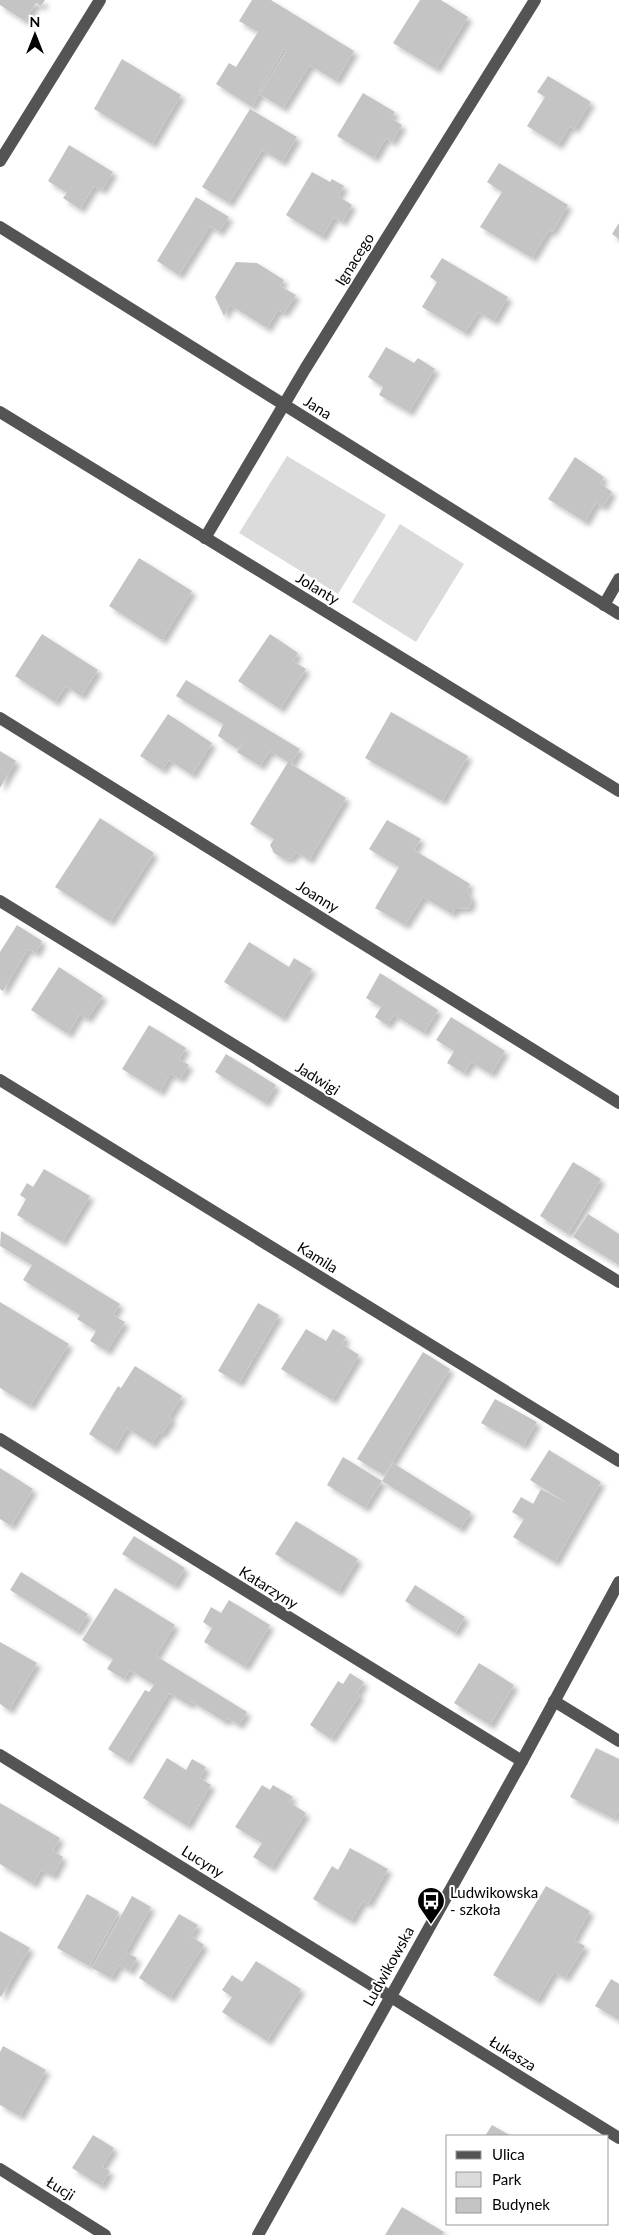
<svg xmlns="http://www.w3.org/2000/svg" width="619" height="2235" font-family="Lato,sans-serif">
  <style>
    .green { fill: #dbdbdb }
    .building { fill: #c4c4c4; fill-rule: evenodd; filter: url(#shadow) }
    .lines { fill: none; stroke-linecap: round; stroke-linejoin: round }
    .minor { stroke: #545454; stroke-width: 12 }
    .labels { text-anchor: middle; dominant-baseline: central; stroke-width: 4; stroke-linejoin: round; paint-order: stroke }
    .street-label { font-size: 15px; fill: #000; stroke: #fff }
    .poi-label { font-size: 15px; fill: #000; stroke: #fff; text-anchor: start }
  </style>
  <defs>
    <filter id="shadow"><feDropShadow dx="4.5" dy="4.5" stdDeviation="2.5" flood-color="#0004"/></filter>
  </defs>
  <rect width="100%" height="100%" fill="#fff"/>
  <g class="green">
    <path d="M 287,456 L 386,515 L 338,594 L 239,533 Z"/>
    <path d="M 400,524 L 464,564 L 416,642 L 352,602 Z"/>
  </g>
  <g class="building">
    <path d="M 0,0 L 45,0 L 41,6 L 36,3 L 25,21 L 0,5 Z"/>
    <path d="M 252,0 L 271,0 L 354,51 L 336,81 L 310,65 L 283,108 L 259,94 L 252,107 L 216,84 L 229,63 L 236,67 L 258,32 L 239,21 ZM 284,49 L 287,50 L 261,92 L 259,91 Z"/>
    <path d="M 420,0 L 441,0 L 468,17 L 436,69 L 393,43 Z"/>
    <path d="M 122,59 L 181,95 L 152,144 L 94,109 Z"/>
    <path d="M 548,76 L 591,102 L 574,129 L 570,126 L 558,145 L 527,126 L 545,97 L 537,92 Z"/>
    <path d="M 363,93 L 395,112 L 391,118 L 402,125 L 392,142 L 386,138 L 374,158 L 337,136 Z"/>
    <path d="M 250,109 L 297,137 L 282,162 L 262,150 L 229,203 L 202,187 Z"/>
    <path d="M 69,145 L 113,172 L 102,190 L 94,186 L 80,209 L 63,198 L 67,193 L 48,181 Z"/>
    <path d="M 499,163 L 568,205 L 552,232 L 549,230 L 532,258 L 480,227 L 502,192 L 487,182 Z"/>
    <path d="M 312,172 L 330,182 L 332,179 L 344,186 L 338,196 L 352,205 L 342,222 L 334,217 L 322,237 L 286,215 Z"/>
    <path d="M 196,197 L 229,217 L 219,232 L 210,226 L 179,275 L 157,261 Z"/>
    <path d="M 619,223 L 619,239 L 612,234 Z"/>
    <path d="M 442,258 L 508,297 L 494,321 L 478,312 L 465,333 L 422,307 L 437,282 L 430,277 Z"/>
    <path d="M 236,262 L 257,263 L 284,280 L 280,286 L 296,295 L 284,313 L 278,310 L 267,328 L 230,305 L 224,316 L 215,297 Z"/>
    <path d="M 386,347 L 414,363 L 418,358 L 435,369 L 409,412 L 379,395 L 383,387 L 368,377 Z"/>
    <path d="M 575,457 L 604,477 L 600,483 L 612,492 L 603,507 L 596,503 L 585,522 L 548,499 Z"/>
    <path d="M 139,558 L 192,591 L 162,640 L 109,606 Z"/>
    <path d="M 42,634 L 98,670 L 81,696 L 66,686 L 55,702 L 15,676 Z"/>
    <path d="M 270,634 L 298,653 L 293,661 L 306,669 L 280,709 L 238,681 Z"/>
    <path d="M 186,680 L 300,749 L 291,764 L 346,798 L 309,860 L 296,852 L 292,858 L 284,859 L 274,853 L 270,845 L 274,839 L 250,824 L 288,762 L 270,751 L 260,766 L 237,752 L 244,741 L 238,749 L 218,736 L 223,724 L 176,696 Z"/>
    <path d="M 391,712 L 468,756 L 442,801 L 365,758 Z"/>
    <path d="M 168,714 L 212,743 L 192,775 L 169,760 L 162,770 L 140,756 Z"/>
    <path d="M 0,751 L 16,761 L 0,788 Z"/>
    <path d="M 100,818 L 154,853 L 110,922 L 55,887 Z"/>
    <path d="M 387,820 L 421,839 L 414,850 L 470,884 L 467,890 L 472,900 L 469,908 L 455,909 L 452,914 L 423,897 L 405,925 L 375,908 L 399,867 L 369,849 Z"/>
    <path d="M 17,925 L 42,941 L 36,953 L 28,949 L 3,991 L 0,989 L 0,952 Z"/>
    <path d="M 249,942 L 289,967 L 294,958 L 312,969 L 282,1018 L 224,982 Z"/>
    <path d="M 59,967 L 103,996 L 87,1019 L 80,1014 L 68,1034 L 31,1010 Z"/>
    <path d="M 380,973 L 438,1010 L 424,1033 L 394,1015 L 387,1025 L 375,1017 L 381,1007 L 366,998 Z"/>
    <path d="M 451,1017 L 505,1051 L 491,1074 L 471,1062 L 464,1073 L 447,1063 L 454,1051 L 436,1040 Z"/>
    <path d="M 149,1025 L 186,1048 L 179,1059 L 189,1065 L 180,1079 L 170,1074 L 160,1092 L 122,1069 Z"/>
    <path d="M 226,1054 L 276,1085 L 265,1103 L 215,1072 Z"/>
    <path d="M 573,1162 L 601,1179 L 568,1234 L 540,1216 Z"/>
    <path d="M 44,1169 L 90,1196 L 62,1242 L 17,1215 L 26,1199 L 20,1195 L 27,1183 L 33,1187 Z"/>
    <path d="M 588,1214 L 619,1234 L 619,1265 L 573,1237 Z"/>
    <path d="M 1,1231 L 120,1304 L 113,1315 L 125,1322 L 107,1351 L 90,1341 L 96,1331 L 77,1319 L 80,1315 L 23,1280 L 32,1265 L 0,1246 Z"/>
    <path d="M 0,1302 L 69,1344 L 30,1406 L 0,1388 Z"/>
    <path d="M 258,1303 L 279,1315 L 239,1383 L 218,1371 Z"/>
    <path d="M 306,1329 L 326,1341 L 333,1329 L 346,1337 L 342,1344 L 359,1355 L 332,1400 L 281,1369 Z"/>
    <path d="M 423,1352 L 450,1369 L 384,1475 L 357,1459 Z"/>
    <path d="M 135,1366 L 182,1396 L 169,1417 L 172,1419 L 162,1434 L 159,1433 L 152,1444 L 127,1428 L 114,1450 L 89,1434 L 118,1386 L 121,1388 Z"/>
    <path d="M 495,1399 L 537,1422 L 523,1446 L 481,1423 Z"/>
    <path d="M 549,1450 L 601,1482 L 555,1562 L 513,1537 L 524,1519 L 512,1512 L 521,1497 L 533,1504 L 541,1489 L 570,1505 L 530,1480 Z"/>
    <path d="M 343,1457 L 382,1481 L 365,1508 L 327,1485 Z"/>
    <path d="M 393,1463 L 471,1512 L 460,1529 L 382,1481 Z"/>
    <path d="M 0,1468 L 33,1489 L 11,1526 L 0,1519 Z"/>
    <path d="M 296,1521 L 358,1559 L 338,1592 L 275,1554 Z"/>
    <path d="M 134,1536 L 185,1568 L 174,1586 L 122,1554 Z"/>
    <path d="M 21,1572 L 88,1614 L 77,1632 L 10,1590 Z"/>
    <path d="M 415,1585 L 465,1617 L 455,1633 L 405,1601 Z"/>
    <path d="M 115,1588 L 175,1625 L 156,1656 L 247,1712 L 239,1725 L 227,1718 L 225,1722 L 191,1701 L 189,1705 L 169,1693 L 127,1761 L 108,1749 L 145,1690 L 149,1692 L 154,1685 L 130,1670 L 124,1679 L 107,1669 L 113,1659 L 82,1640 Z"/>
    <path d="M 229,1600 L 270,1625 L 245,1667 L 204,1642 L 212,1628 L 203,1622 L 211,1607 L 221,1613 Z"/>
    <path d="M 0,1642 L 37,1663 L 9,1710 L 0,1704 Z"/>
    <path d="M 479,1663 L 514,1685 L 490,1725 L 454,1703 Z"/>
    <path d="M 350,1673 L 364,1682 L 357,1693 L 360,1695 L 331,1739 L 310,1725 L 338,1681 L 343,1684 Z"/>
    <path d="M 596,1748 L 619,1759 L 619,1809 L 614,1819 L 570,1797 Z"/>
    <path d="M 167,1758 L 186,1770 L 192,1759 L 206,1767 L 200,1778 L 211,1785 L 187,1826 L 143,1798 Z"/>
    <path d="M 262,1785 L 270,1790 L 273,1785 L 293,1797 L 289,1802 L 306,1813 L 271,1868 L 253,1857 L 262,1843 L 235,1827 Z"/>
    <path d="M 0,1803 L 60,1838 L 53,1851 L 63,1857 L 53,1876 L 41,1870 L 33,1884 L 0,1864 Z"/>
    <path d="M 350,1848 L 388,1869 L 368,1904 L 363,1901 L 351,1921 L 313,1899 L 332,1866 L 338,1870 Z"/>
    <path d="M 546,1886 L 590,1911 L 574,1940 L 585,1946 L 565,1978 L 554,1972 L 537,2001 L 493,1975 Z"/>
    <path d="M 87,1894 L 119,1912 L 89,1966 L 57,1948 Z"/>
    <path d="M 132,1896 L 151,1907 L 126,1952 L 137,1958 L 130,1971 L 119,1965 L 111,1978 L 92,1968 Z"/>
    <path d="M 179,1914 L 198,1925 L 191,1936 L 204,1945 L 170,1998 L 139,1978 Z"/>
    <path d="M 0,1931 L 30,1948 L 1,1997 L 0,1996 Z"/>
    <path d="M 256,1961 L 301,1989 L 267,2041 L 222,2012 L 232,1997 L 222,1990 L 232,1975 L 242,1982 Z"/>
    <path d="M 611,1979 L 619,1984 L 619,2020 L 595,2006 Z"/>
    <path d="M 3,2046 L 46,2070 L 20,2116 L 0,2105 L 0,2052 Z"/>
    <path d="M 492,2125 L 511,2136 L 485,2136 Z"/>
    <path d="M 93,2135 L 114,2148 L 102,2167 L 110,2171 L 101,2186 L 72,2168 Z"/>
    <path d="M 402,2207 L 444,2232 L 442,2235 L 385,2235 Z"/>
  </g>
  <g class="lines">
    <g class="minor">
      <path d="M 0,161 L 100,0"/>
      <path d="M 0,227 L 619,614"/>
      <path d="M 0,412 L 619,791"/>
      <path d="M 205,538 L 305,369 L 535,0"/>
      <path d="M 604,605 L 619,579"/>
      <path d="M 0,718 L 619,1103"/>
      <path d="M 0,901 L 619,1282"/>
      <path d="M 0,1080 L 619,1461"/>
      <path d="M 0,1439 L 522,1761"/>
      <path d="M 554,1701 L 619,1741"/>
      <path d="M 0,1755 L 619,2138"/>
      <path d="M 0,2169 L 105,2235"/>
      <path d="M 258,2235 L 522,1761 L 619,1582"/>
    </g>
  </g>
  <defs>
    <symbol id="bus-pin" viewBox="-11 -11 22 30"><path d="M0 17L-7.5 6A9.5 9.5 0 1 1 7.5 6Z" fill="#000" stroke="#fff"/><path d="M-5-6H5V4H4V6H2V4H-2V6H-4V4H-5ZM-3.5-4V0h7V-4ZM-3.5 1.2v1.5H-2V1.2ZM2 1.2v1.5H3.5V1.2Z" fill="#fff"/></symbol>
  </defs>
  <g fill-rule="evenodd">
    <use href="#bus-pin" x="415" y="1885" width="32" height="43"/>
  </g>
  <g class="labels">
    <g class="street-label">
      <text transform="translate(354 259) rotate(-58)">Ignacego</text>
      <text transform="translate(318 407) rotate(32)">Jana</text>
      <text transform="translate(318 588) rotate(31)">Jolanty</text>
      <text transform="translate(318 896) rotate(32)">Joanny</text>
      <text transform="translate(318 1078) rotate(32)">Jadwigi</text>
      <text transform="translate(318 1257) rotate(32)">Kamila</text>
      <text transform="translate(269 1587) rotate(32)">Katarzyny</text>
      <text transform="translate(203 1861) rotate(32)">Lucyny</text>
      <text transform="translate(388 1966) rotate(-61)">Ludwikowska</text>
      <text transform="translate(513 2053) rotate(32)">Łukasza</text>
      <text transform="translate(61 2188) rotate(32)">Łucji</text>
    </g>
    <g class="poi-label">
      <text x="450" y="1892">Ludwikowska<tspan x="450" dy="17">- szkoła</tspan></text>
    </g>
  </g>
  <rect x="446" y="2135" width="162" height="90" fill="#ffffff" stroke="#999999"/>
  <rect x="456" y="2151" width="25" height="8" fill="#545454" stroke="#999999"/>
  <text x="492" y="2160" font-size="15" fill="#000000">Ulica</text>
  <rect x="456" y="2172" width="25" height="15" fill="#dbdbdb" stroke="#999999"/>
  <text x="492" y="2185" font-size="15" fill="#000000">Park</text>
  <rect x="456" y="2198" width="25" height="15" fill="#c4c4c4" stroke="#999999"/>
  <text x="492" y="2210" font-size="15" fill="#000000">Budynek</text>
  <g transform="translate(35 35)" stroke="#ffffff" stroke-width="4" paint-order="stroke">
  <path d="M0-4L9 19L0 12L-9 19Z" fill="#000000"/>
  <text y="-8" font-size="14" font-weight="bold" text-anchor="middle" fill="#000000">N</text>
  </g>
</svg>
